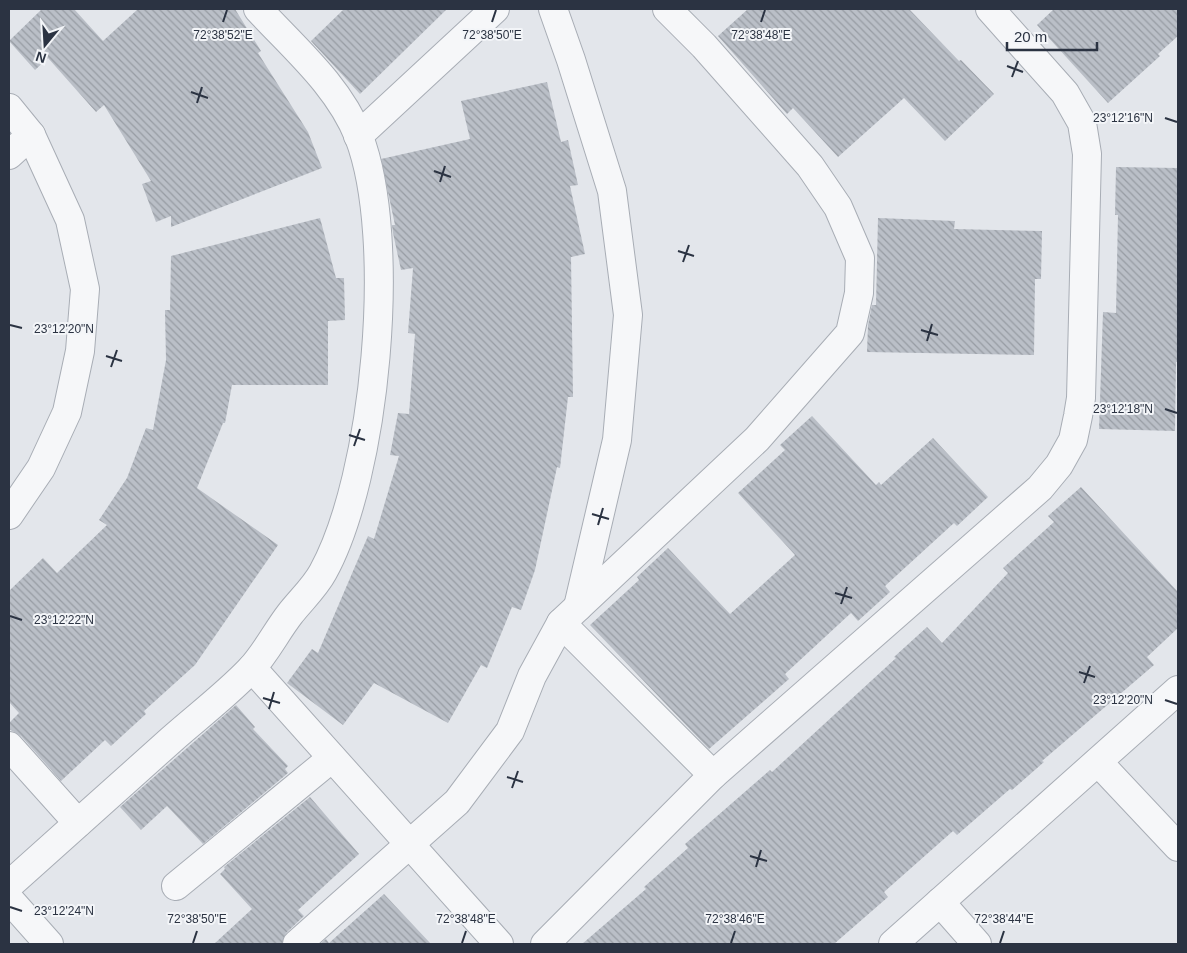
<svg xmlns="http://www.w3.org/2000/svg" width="1187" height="953" font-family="Helvetica,sans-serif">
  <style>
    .building { fill: url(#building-back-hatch) }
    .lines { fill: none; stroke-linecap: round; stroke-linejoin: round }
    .street-casing { stroke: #a8adb5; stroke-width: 30 }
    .street { stroke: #f6f7f9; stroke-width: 28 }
    .ticks { fill: none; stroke: #2b3342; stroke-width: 2 }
    .ticks-label { font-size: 12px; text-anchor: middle; fill: #2b3342; stroke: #f3f5f8; stroke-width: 4; stroke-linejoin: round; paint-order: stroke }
  </style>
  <defs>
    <pattern id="building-back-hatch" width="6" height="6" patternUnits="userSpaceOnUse" patternTransform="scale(1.25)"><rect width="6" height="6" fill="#babfc7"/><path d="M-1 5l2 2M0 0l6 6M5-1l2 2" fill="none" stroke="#979ca3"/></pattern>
  </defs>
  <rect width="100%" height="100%" fill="#e3e6eb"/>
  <g class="building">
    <path d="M 42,9 L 74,9 L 103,41 L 138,9 L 235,9 L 261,51 L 258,53 L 308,132 L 322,168 L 171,227 L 171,216 L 156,222 L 142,184 L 151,181 L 104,105 L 96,112 L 48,58 L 35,70 L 9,41 Z"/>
    <path d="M 344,9 L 447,9 L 360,94 L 311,41 Z"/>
    <path d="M 748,9 L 909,9 L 959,61 L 961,60 L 994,94 L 945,141 L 904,98 L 838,157 L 793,108 L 787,114 L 718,36 Z"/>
    <path d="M 1054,9 L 1178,9 L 1178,36 L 1158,54 L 1160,56 L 1108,103 L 1037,25 Z"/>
    <path d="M 547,82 L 561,142 L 568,140 L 578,185 L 570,186 L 585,254 L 571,257 L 573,397 L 568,397 L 560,468 L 557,467 L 535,570 L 521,610 L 512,607 L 487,668 L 481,665 L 448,723 L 374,683 L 343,725 L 287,683 L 312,649 L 318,653 L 368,536 L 374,539 L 399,456 L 390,455 L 398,413 L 409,414 L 415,334 L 408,333 L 413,268 L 401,270 L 393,233 L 392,225 L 395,225 L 381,159 L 470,139 L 461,101 Z"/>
    <path d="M 1116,167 L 1178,168 L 1178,362 L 1176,362 L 1175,431 L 1099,429 L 1103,312 L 1116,313 L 1118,215 L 1115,215 Z"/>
    <path d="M 320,218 L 336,278 L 344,278 L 345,320 L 328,321 L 328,385 L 232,385 L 225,423 L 223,423 L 197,488 L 278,545 L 195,665 L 144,711 L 146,714 L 111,746 L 105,740 L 61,781 L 21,736 L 9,729 L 9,723 L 19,713 L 9,702 L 9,591 L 43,558 L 57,573 L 107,525 L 99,520 L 127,478 L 146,428 L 153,430 L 166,360 L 165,310 L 170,310 L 171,256 Z"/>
    <path d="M 878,218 L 955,221 L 954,229 L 1042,231 L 1041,279 L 1035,279 L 1034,355 L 867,352 L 868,325 L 872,305 L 876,305 Z"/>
    <path d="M 812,416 L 876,485 L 879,482 L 881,485 L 933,438 L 988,497 L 957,526 L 954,523 L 885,586 L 890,592 L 858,621 L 851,613 L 785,674 L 789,679 L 709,749 L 590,625 L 639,580 L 637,577 L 668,548 L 730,614 L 795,555 L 738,493 L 785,450 L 780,445 Z"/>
    <path d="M 1081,487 L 1178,592 L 1178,628 L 1147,657 L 1154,665 L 1042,761 L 1044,762 L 1012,790 L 1010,789 L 957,835 L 953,831 L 884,892 L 888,897 L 834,944 L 582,944 L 646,889 L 644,887 L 688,848 L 685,844 L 770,770 L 772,772 L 896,658 L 894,657 L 927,627 L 942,643 L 1008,573 L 1003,568 L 1054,522 L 1048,516 Z"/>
    <path d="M 236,705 L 255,727 L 253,729 L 288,766 L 285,769 L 288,773 L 203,844 L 167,806 L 141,830 L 120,807 Z"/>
    <path d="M 310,797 L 359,854 L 298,910 L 304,916 L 286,933 L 282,944 L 214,944 L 252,909 L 220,874 L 225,869 L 224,867 Z"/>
    <path d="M 384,894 L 431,944 L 320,944 L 326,939 L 329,943 Z"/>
  </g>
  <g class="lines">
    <defs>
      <g id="street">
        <path d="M 553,9 L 571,60 L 612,191 L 628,315 L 617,440 L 578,607"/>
        <path d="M 667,9 L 704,46 L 810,166 L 838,207 L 860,258 L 859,293 L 850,333 L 757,439 L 561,623 L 713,775"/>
        <path d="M 9,108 L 31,135 L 70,220 L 85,289 L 80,351 L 67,412 L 41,468 L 9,515"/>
        <path d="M 358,136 L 495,9"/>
        <path d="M 9,155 L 31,135"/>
        <path d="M 252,668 L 499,944"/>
        <path d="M 9,746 L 78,823"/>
        <path d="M 1098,762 L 1178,847"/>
        <path d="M 9,885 C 63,837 117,788 171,740 C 197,717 226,695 250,670 C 266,653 276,632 290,614 C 301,600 315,587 323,572 C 376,476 398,239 359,137 C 339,86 294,48 258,9"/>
        <path d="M 176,886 L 332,758"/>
        <path d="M 9,899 L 49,944"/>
        <path d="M 940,902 L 977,944"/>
        <path d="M 297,944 L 457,802 L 510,731 L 532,676 L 561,623"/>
        <path d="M 545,944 L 713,775 L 1040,488 L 1059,465 L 1073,440 L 1078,416 L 1081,398 L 1087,154 L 1082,123 L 1065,93 L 990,9"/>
        <path d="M 893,944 L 1178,690"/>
      </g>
    </defs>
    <use href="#street" class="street-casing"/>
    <use href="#street" class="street"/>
  </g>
  <path class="ticks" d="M 223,22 L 227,10M 492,22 L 496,10M 761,22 L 765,10M 1007,66 L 1023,72M 1012,77 L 1018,61M 191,92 L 208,98M 197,103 L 202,87M 1165,118 L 1177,122M 434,171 L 451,177M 440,182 L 445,166M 678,251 L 694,256M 683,262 L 689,245M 10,325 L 22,328M 921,330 L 938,335M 927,341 L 932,324M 106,356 L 122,361M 111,367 L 117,350M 1165,409 L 1177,413M 349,435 L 365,440M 354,446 L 360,429M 592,514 L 609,519M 598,525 L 603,508M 835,593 L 852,598M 841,604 L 847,587M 10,616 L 22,620M 1079,672 L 1095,677M 1084,683 L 1090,666M 263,698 L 280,703M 1165,700 L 1177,704M 269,709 L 274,692M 507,777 L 523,782M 512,788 L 518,771M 750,856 L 767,861M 756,867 L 761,850M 10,907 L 22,911M 193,943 L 197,931M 462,943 L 466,931M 731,943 L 735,931M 1000,943 L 1004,931"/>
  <g class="ticks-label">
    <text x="223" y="39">72°38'52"E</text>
    <text x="492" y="39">72°38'50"E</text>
    <text x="761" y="39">72°38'48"E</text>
    <text x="1123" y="122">23°12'16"N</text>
    <text x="64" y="333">23°12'20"N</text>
    <text x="1123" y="413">23°12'18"N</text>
    <text x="64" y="624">23°12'22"N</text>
    <text x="1123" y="704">23°12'20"N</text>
    <text x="64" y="915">23°12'24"N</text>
    <text x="197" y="923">72°38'50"E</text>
    <text x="1004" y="923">72°38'44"E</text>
    <text x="466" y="923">72°38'48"E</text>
    <text x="735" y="923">72°38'46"E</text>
  </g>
  <rect width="1187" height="953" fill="none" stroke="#2b3342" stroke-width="20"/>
  <g transform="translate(45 45) rotate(198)" stroke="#f3f5f8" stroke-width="4" paint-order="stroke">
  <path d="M0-4L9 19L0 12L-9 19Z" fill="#2b3342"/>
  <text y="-8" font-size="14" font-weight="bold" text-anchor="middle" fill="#2b3342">N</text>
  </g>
  <path d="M1007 42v8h90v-8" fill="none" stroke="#2b3342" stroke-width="2.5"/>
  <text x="1014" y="42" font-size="15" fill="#2b3342" stroke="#f3f5f8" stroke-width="4" paint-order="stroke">20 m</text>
</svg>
